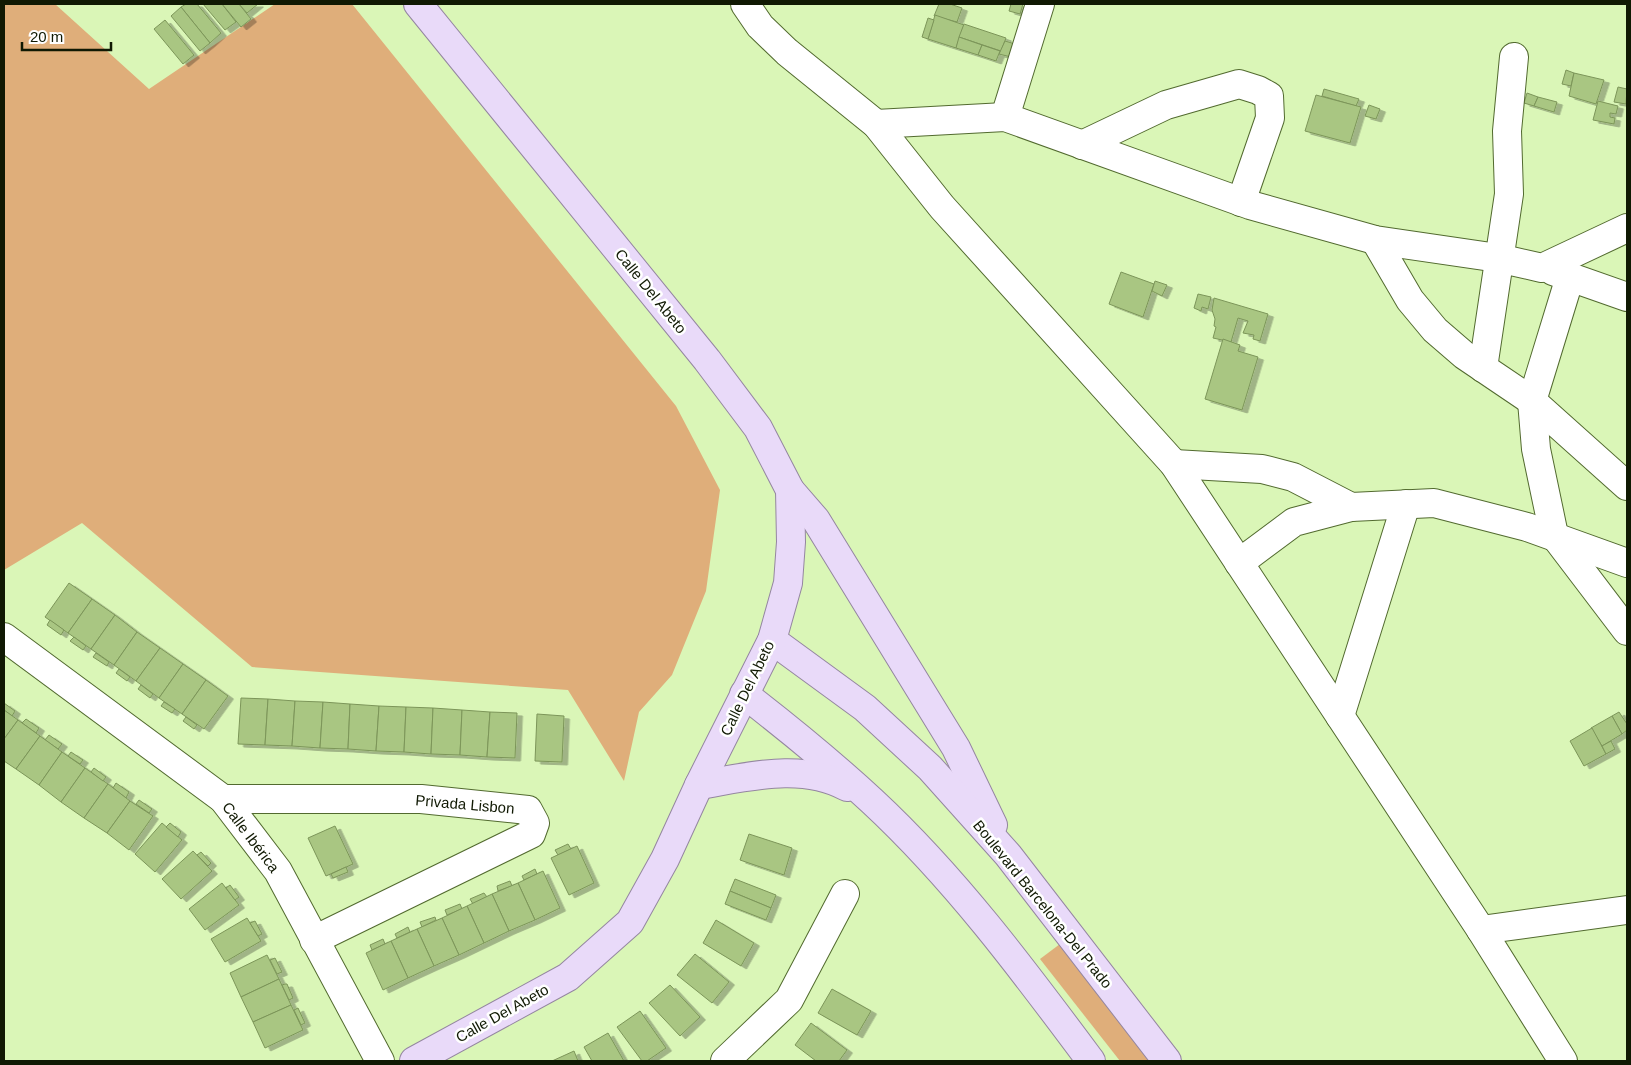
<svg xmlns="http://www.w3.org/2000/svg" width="1631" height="1065" font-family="Arial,sans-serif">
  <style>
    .green { fill: #dfae7a }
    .building { fill: #a9c682; stroke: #7c9559; filter: url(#shadow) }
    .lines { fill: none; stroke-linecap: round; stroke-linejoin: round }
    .minor-casing { stroke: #526a2f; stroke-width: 30 }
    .major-casing { stroke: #9486a0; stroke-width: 30 }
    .minor { stroke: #fff; stroke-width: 28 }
    .major { stroke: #e9daf9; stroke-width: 28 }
    .labels { text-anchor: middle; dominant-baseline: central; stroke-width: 5; stroke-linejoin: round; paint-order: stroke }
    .street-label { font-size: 15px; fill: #101903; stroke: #fff }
  </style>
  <defs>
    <filter id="shadow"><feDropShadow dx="5.5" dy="3" stdDeviation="0" flood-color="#0004"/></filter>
  </defs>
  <rect width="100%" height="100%" fill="#daf6b7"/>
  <g class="green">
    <path d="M 4,4 L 55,4 L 149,89 L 275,4 L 352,4 L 676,406 L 720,490 L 706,591 L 672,675 L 639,712 L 624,781 L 568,690 L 252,667 L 82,523 L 4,570 Z"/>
    <path d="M 1060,944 L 1150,1061 L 1120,1061 L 1040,959 Z"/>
  </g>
  <g class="building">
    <path d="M 186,4 L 197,4 L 221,33 L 210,43 L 181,7 Z"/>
    <path d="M 203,4 L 222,4 L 236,22 L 225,30 Z"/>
    <path d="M 222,4 L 239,4 L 251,19 L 241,27 Z"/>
    <path d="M 239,4 L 258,4 L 247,13 Z"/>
    <path d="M 939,4 L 950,4 L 962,8 L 957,22 L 934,16 Z"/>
    <path d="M 1011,4 L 1023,4 L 1020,14 L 1009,11 Z"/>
    <path d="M 181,7 L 210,43 L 200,51 L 171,16 Z"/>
    <path d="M 935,15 L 964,25 L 956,48 L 928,39 Z"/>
    <path d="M 928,18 L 934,20 L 928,39 L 922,37 Z"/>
    <path d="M 165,20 L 194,55 L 183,64 L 154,29 Z"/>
    <path d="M 964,24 L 1006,38 L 1001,51 L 959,37 Z"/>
    <path d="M 959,37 L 982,45 L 978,55 L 956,48 Z"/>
    <path d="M 1005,41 L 1015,44 L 1011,57 L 999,54 Z"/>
    <path d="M 982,45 L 1000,51 L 996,61 L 978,55 Z"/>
    <path d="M 1566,70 L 1574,73 L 1571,86 L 1562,84 Z"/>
    <path d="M 1574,73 L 1604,80 L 1596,104 L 1569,96 Z"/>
    <path d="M 1618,87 L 1627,89 L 1626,104 L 1614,102 Z"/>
    <path d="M 1324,89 L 1359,99 L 1356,106 L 1322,96 Z"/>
    <path d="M 1527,93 L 1538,97 L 1534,106 L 1524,103 Z"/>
    <path d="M 1316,95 L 1361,107 L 1350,143 L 1305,131 Z"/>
    <path d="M 1538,97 L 1557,102 L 1554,112 L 1534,106 Z"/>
    <path d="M 1598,101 L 1618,106 L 1616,114 L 1610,113 L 1610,117 L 1615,118 L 1614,124 L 1593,120 Z"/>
    <path d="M 1369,105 L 1380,109 L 1376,119 L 1365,116 Z"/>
    <path d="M 1121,272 L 1154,284 L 1143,317 L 1109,304 Z"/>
    <path d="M 1155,281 L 1167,285 L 1162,296 L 1152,291 Z"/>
    <path d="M 1198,294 L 1211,297 L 1208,309 L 1202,307 L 1201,311 L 1194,308 Z"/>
    <path d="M 1214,298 L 1268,314 L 1260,341 L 1253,339 L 1254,335 L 1243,333 L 1248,321 L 1238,318 L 1231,342 L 1213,338 L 1216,327 L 1214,326 L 1215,319 L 1212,310 Z"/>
    <path d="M 1223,339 L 1240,345 L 1238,351 L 1258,357 L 1242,410 L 1205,399 Z"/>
    <path d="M 69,583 L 92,599 L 68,633 L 45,617 Z"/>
    <path d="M 92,599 L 115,615 L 91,649 L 68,633 Z"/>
    <path d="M 115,615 L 137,632 L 114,665 L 91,649 Z"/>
    <path d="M 50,620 L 64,630 L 61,635 L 47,625 Z"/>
    <path d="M 137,632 L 160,648 L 136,681 L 114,665 Z"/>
    <path d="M 74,637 L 86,646 L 83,650 L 70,641 Z"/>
    <path d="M 160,648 L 183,664 L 159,698 L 136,681 Z"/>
    <path d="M 96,653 L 109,662 L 107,666 L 93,657 Z"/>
    <path d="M 183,664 L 206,680 L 182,714 L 159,698 Z"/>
    <path d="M 119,669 L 130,677 L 127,681 L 116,673 Z"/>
    <path d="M 206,680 L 228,696 L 204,729 L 182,714 Z"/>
    <path d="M 141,685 L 153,694 L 150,698 L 138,689 Z"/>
    <path d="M 241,698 L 268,699 L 265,745 L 238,744 Z"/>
    <path d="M 268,699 L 295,701 L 292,746 L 265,745 Z"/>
    <path d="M 295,701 L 323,702 L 320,748 L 292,746 Z"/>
    <path d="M 164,702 L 175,709 L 172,713 L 161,706 Z"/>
    <path d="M 323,702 L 350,704 L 348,749 L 320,748 Z"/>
    <path d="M 4,703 L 15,711 L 12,716 L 4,710 Z"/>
    <path d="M 350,704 L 379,706 L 376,751 L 348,749 Z"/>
    <path d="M 379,706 L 406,707 L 404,752 L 376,751 Z"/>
    <path d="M 406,707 L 433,708 L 431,754 L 404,752 Z"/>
    <path d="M 433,708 L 462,710 L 460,755 L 431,754 Z"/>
    <path d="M 4,710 L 18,720 L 4,739 Z"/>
    <path d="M 462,710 L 490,712 L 487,757 L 460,755 Z"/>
    <path d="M 490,712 L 517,713 L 515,758 L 487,757 Z"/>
    <path d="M 1619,712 L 1627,724 L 1627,730 L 1622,734 L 1612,716 Z"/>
    <path d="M 537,714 L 564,716 L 562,762 L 535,761 Z"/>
    <path d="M 1612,716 L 1622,734 L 1602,746 L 1591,728 Z"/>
    <path d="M 186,717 L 197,725 L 194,729 L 183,721 Z"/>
    <path d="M 26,719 L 39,728 L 36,733 L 22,723 Z"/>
    <path d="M 18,720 L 40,736 L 16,769 L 4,761 L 4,739 Z"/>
    <path d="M 1592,728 L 1606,754 L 1584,766 L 1570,741 Z"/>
    <path d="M 49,735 L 62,744 L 58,749 L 45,740 Z"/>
    <path d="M 40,736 L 62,752 L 39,785 L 16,769 Z"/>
    <path d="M 1611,741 L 1615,749 L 1606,754 L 1602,746 Z"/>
    <path d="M 62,752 L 85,768 L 61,802 L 39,785 Z"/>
    <path d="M 71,752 L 83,760 L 80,764 L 68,756 Z"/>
    <path d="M 85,768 L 108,784 L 84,818 L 61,802 Z"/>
    <path d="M 94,768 L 106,777 L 103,781 L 91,772 Z"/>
    <path d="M 116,783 L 129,792 L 126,798 L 113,788 Z"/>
    <path d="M 108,784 L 130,801 L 107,833 L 84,818 Z"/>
    <path d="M 139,800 L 152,809 L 149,813 L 136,804 Z"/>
    <path d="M 130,801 L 153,816 L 129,850 L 107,833 Z"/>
    <path d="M 162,823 L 182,840 L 155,872 L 135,854 Z"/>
    <path d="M 170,823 L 181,832 L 178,837 L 166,827 Z"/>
    <path d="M 335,826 L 353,864 L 326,876 L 308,838 Z"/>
    <path d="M 749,834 L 792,848 L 784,875 L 740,860 Z"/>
    <path d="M 568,844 L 571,849 L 558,855 L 555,850 Z"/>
    <path d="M 577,846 L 594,883 L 569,895 L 551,858 Z"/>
    <path d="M 193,851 L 212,871 L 181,899 L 162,879 Z"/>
    <path d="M 201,852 L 211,863 L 208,866 L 197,855 Z"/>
    <path d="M 346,867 L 348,872 L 333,878 L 331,874 Z"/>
    <path d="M 535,869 L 537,874 L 524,880 L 522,876 Z"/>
    <path d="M 543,871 L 560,908 L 535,920 L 518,883 Z"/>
    <path d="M 735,879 L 776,895 L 771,908 L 730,891 Z"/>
    <path d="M 510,881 L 512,886 L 498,891 L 497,886 Z"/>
    <path d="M 222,883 L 239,905 L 205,930 L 189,909 Z"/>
    <path d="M 518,883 L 535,920 L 509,931 L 492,894 Z"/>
    <path d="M 230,885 L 239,897 L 235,900 L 226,888 Z"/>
    <path d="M 730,891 L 771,908 L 766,920 L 725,904 Z"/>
    <path d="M 484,893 L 487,897 L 473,904 L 470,899 Z"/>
    <path d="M 492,894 L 509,931 L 484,943 L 467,906 Z"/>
    <path d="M 460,904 L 462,909 L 447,915 L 445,910 Z"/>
    <path d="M 467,906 L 484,943 L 459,955 L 442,918 Z"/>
    <path d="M 435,917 L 436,920 L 422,927 L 420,922 Z"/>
    <path d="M 247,918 L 261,941 L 225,962 L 211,939 Z"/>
    <path d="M 442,918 L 459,955 L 434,966 L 417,929 Z"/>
    <path d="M 716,920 L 754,943 L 741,966 L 703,943 Z"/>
    <path d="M 255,921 L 262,934 L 258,936 L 250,923 Z"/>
    <path d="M 408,927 L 410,932 L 397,938 L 395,934 Z"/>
    <path d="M 417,929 L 434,966 L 408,978 L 391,941 Z"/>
    <path d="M 383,939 L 385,944 L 372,950 L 370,945 Z"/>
    <path d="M 391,941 L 408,978 L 383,990 L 366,953 Z"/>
    <path d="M 695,954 L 729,982 L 712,1003 L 677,975 Z"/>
    <path d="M 267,955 L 279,979 L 241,997 L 230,973 Z"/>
    <path d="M 275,958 L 282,972 L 277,974 L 270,960 Z"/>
    <path d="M 279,979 L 291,1005 L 253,1022 L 241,997 Z"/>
    <path d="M 285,984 L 287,984 L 293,998 L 289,1000 L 282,985 Z"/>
    <path d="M 670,985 L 700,1017 L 680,1036 L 649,1003 Z"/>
    <path d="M 832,989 L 871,1011 L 857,1035 L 818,1013 Z"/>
    <path d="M 291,1005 L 303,1030 L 265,1048 L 253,1022 Z"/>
    <path d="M 298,1008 L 305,1023 L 301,1025 L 294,1010 Z"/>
    <path d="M 640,1011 L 666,1048 L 647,1061 L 642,1061 L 617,1027 Z"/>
    <path d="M 811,1023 L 847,1050 L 839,1061 L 816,1061 L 795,1045 Z"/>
    <path d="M 608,1033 L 624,1061 L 592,1061 L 584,1047 Z"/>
    <path d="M 574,1051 L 578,1061 L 552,1061 Z"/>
  </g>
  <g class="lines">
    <defs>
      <g id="minor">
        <path d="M 745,4 L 760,26 L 787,52 L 876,124 L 942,207 L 1174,464 L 1481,930 L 1563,1061"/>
        <path d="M 1005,117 L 1040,4"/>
        <path d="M 876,124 L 1005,117 L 1250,205 L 1375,240 L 1498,258 L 1542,268 L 1627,228"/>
        <path d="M 1082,145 L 1166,105 L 1239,84 L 1258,90 L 1269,96 L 1270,118 L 1241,202"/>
        <path d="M 1375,240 L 1410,300 L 1435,330 L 1464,355 L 1532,401 L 1627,486"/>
        <path d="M 1553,271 L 1627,297"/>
        <path d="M 1570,277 L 1532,401 L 1536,449 L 1554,535 L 1627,631"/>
        <path d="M 1483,368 L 1509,194 L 1507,131 L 1514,57"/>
        <path d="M 1174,464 L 1262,469 L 1293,477 L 1351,507"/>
        <path d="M 1239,563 L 1294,522 L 1351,507 L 1434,503 L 1527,527 L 1627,563"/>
        <path d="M 4,637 L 223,799 L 278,871 L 380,1061"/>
        <path d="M 1340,716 L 1406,504"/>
        <path d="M 223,799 L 421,799 L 528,810 L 535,823 L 531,834 L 314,940"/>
        <path d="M 1481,930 L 1627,910"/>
        <path d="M 725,1061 L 789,1000 L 845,894"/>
      </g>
      <g id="major">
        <path d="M 790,490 L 816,520 L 956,748 L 993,825"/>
        <path d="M 772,640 L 865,708 L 930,768 L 1008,855 L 1167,1061"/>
        <path d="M 744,694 C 788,728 831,763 872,801 C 955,878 1024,971 1091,1061"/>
        <path d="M 699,785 C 748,777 802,762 847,787"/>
        <path d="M 414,1061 L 568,977 L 630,922 L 665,859 L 699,785 L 772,640 L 788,583 L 791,542 L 790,490 L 758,428 L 707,360 L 418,4"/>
      </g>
    </defs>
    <use href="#minor" class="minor-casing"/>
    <use href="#major" class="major-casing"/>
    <use href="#minor" class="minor"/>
    <use href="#major" class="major"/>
  </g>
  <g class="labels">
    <g class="street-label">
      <text transform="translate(651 291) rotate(51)">Calle Del Abeto</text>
      <text transform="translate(747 688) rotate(-64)">Calle Del Abeto</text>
      <text transform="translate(465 804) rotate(5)">Privada Lisbon</text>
      <text transform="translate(251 837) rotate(53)">Calle Ibérica</text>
      <text transform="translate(1043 904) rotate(51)">Boulevard Barcelona-Del Prado</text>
      <text transform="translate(502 1013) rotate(-29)">Calle Del Abeto</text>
    </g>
  </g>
  <rect width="1631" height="1065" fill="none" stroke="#101903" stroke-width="10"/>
  <path d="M22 42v8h89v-8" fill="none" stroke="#101903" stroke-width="2.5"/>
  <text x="30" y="42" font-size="15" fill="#101903" stroke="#ffffff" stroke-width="4" paint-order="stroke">20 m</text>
</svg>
